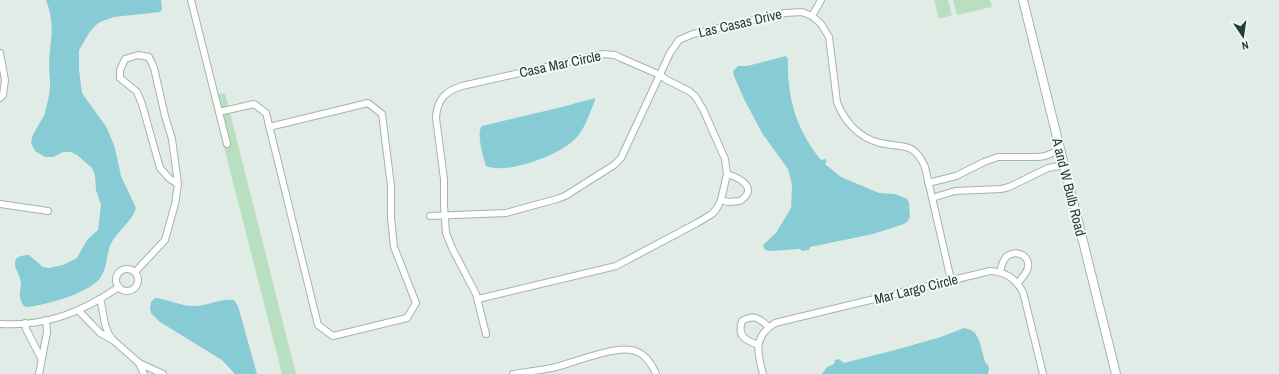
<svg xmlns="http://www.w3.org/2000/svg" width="1279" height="374" font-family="'Archivo Narrow',sans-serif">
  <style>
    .green { fill: #b9dfc1 }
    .water { fill: #87ccd4 }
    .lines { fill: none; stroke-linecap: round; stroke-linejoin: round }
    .minor-casing { stroke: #a4b4ae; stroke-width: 8 }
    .tertiary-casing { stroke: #a4b4ae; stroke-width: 10 }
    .minor { stroke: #fff; stroke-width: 6 }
    .tertiary { stroke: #fff; stroke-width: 8 }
    .labels { text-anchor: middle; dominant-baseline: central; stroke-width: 4; stroke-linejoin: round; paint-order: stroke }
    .street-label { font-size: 14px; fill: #213e34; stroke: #f2f9f5 }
  </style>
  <rect width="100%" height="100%" fill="#e1ece7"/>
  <g class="green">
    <path d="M 934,0 L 948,0 L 952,15 L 939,19 Z"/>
    <path d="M 953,0 L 990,0 L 992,7 L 957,15 Z"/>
    <path d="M 225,93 L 296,374 L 282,374 L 211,96 Z"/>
  </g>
  <g class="water">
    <path d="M 46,0 L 161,0 L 162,9 L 160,12 L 114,17 L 100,22 L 95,26 L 89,33 L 79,50 L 79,69 L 82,93 L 107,128 L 115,148 L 121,176 L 136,208 C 132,221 120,229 113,240 C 106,251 108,264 102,275 C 94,292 46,305 28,307 L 24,306 C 18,299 20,292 21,284 C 21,273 3,256 29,255 L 43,267 L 49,268 L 63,265 L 77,258 L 87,240 L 98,230 L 101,205 L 96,190 L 95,175 L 92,168 L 77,155 L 71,152 L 63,152 L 53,157 L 45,157 L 35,151 L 31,143 C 32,132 41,123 45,113 C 47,104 50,95 50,85 C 50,78 49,71 49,64 C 50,38 56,27 46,0 Z"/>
    <path d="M 786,56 L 788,59 C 787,98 796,129 821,160 L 825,159 L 827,161 L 825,164 L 841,177 L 879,193 L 895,194 L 907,199 L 909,203 L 910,217 L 908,221 L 904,224 L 873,234 L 810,247 L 809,250 L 802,251 L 800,249 L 769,251 C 765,250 764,249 763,245 L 776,233 L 791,208 L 792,185 L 788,169 L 762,133 L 744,99 L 734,76 L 733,71 L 738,66 L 747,66 Z"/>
    <path d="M 595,98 L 595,100 C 590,112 585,129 576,138 C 560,155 508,175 486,166 C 483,157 476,132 482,126 L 562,107 Z"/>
    <path d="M 155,298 C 169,299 182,307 196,306 C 209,305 222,298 234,300 L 238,306 L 257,374 L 235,374 L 222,360 L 160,322 L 151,313 L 150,309 L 151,302 Z"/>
    <path d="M 964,328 L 971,330 L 975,333 L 979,340 L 985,362 L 988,365 L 989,368 L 988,374 L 822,374 L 827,367 L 834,364 L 835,360 L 839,359 L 844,363 L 895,350 L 941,337 Z"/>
  </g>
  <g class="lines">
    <defs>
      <g id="minor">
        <path d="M 191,0 L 227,144"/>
        <path d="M 812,16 L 821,0"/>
        <path d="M 0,53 L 5,80 L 3,95 L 0,98"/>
        <path d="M 219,112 L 254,104 L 266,113 L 318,325 L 333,336 L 407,318 L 416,303 L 394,247 L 391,218 L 391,186 L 382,114 L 368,103 L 269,127"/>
        <path d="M 928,183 L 956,176 L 984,162 L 998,157 L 1038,157 L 1045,156 L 1060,150"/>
        <path d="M 932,198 L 955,191 L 1001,189 L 1009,187 L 1048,168 L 1064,165"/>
        <path d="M 721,200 L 728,202 L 740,201 C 759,188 740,178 727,174"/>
        <path d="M 0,204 L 48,211"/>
        <path d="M 430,216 L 506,213 L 557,199 L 565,196 L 614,165 L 621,158 L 670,53 L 679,40 L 693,34 L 785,13 L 802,12 L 812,16 L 821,24 L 829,37 L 837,102 C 844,121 859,138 880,143 C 902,148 914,141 925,167 L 951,280"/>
        <circle cx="127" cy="280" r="11"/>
        <path d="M 135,272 L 165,240 L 175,204 L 178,184 L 172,139 L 165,116 L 154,68 L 149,57 L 138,55 L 125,59 L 120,70 L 120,78 L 137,92 L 142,104 L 160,168 L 170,179 L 178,184"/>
        <path d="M 1000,272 C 1001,267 1003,261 1006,257 C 1015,249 1030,255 1028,267 C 1027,273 1022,278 1018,283"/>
        <path d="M 100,299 C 104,312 103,328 112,339"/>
        <path d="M 478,299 L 616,266 L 697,223 L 712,214 L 717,208 L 721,200 L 727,174 L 725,159 L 703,109 L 695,96 L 689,91 L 667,80 L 660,75 L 621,58 L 615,55 L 603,54 L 462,86 C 445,91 437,100 436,118 L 444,179 L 444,205 L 446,233 L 452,248 L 476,294 L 486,334"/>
        <path d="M 79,311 L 100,333 L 113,340 L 139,363 L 163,374"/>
        <path d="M 25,323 L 26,329 L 41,358"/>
        <path d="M 0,324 C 46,327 82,312 119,287"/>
        <path d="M 758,345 C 745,340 737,336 742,321 C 754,314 759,318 769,327"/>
        <path d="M 139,363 L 144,374"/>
        <path d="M 39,374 L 47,332 L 46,320"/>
        <path d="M 513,374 C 527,372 542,370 556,367 C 575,362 612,347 631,350 C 644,352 651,362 656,374"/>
        <path d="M 763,374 C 757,352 753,337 775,323 L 990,271 C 1006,272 1015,278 1023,292 L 1043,374"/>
      </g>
      <path id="tertiary" d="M 1023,0 L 1116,374"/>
    </defs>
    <use href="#minor" class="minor-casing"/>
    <use href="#tertiary" class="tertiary-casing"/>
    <use href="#minor" class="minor"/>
    <use href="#tertiary" class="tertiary"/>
  </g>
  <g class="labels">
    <g class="street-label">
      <text transform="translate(740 23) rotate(-13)">Las Casas Drive</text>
      <text transform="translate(560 64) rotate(-12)">Casa Mar Circle</text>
      <text transform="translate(1069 187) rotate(76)">A and W Bulb Road</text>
      <text transform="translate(916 289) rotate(-14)">Mar Largo Circle</text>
    </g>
  </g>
  <g transform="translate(1243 36) rotate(167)" stroke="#f2f9f5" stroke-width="3" paint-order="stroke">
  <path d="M0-3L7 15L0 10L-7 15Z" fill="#213e34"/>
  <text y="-6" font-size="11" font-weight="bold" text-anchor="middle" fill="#213e34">N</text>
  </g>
</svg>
